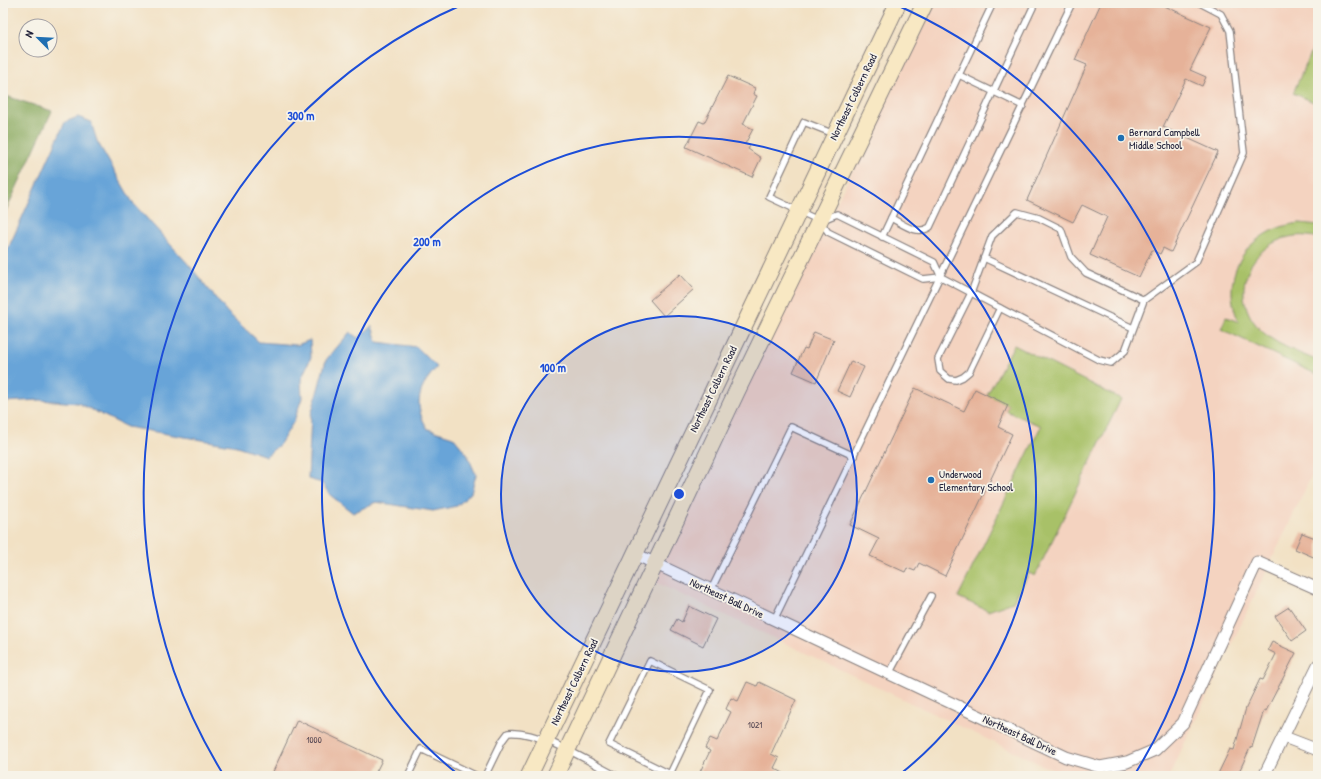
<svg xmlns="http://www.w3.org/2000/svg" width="1321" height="779" font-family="'Patrick Hand',sans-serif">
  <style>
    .built { fill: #f4d3c0 }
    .green { fill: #a8c167; stroke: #657251 }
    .forest { fill: #86a75c; stroke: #54644c }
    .water { fill: #67a4d8; stroke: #44638a }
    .building { fill: #e6b299 }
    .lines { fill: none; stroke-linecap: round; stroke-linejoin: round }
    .service-casing { stroke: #8a8280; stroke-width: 8 }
    .minor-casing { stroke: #8a8280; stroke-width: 13 }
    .secondary-casing { stroke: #8a8280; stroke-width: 18 }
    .service { stroke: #fff; stroke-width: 5.5 }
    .minor { stroke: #fff; stroke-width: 11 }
    .secondary { stroke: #f8e8c3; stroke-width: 16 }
    .ring { fill: none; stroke: #1d4ed8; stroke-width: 2 }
    .poi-dot { fill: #1f6fb2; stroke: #f7f3e8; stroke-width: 1.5 }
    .labels { text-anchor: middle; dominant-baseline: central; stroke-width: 3.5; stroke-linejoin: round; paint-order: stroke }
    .number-label { font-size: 9px; fill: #534652 }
    .street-label { font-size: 11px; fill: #22223b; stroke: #f7f3e8 }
    .poi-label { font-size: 11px; fill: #22223b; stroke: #f7f3e8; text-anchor: start }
    .centre { fill: #1d4ed8; stroke: #f7f3e8; stroke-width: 2 }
    .ring-label { font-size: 12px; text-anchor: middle; font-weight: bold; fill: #1d4ed8; stroke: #f7f3e8; stroke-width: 3.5; stroke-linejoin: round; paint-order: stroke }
  </style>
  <rect width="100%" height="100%" fill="#f7f3e8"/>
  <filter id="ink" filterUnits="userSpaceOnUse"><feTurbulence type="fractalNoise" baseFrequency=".025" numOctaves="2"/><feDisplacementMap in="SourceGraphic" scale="8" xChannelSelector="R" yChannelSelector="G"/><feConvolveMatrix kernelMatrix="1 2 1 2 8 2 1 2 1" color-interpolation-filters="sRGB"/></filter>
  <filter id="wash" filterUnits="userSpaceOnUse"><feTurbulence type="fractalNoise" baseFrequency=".012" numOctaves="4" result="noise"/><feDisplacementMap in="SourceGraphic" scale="16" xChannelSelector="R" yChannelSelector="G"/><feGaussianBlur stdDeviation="0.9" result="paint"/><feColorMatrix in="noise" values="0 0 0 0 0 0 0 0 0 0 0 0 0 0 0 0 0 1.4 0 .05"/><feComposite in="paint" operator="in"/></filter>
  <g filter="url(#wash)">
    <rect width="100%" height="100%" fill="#f2e1c4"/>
    <path class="built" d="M 935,3 L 1318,3 L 1318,480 L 1311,477 L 1169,776 L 1065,776 L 651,580 Z"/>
    <g class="green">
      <path d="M 1318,37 L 1318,104 L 1293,93 Z"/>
      <path d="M 1300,223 L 1318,225 L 1318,238 C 1265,223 1221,283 1257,326 C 1272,344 1298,352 1318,361 L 1318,375 L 1221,329 L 1226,317 L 1239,322 C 1217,274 1249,228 1300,223 Z"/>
      <path d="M 1014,345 L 1121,399 L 1035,576 L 1029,573 L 1013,602 L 988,611 L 958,597 L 1041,426 L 1006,411 L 1008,405 L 987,395 Z"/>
    </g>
    <path class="forest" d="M 3,95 L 52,111 L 3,217 Z"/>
    <g class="water">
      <path d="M 78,117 L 91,122 L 97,141 L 133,203 L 189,265 L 227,312 L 259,342 L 297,345 L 310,340 L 311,357 L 301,380 L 302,398 L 294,421 L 280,444 L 266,456 L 237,446 L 127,427 L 78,403 L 40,400 L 3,402 L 3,260 L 65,122 Z"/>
      <path d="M 372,326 L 377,342 L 417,347 L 437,367 C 419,387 412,405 428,429 L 453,437 L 467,454 L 476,475 L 471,493 L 457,506 L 433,511 L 376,502 L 353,513 L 330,495 L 322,483 L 308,479 L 311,415 L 326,360 L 350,332 L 358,338 Z"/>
    </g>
    <g id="blocks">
      <g class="building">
        <path d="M 1101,3 L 1158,3 L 1211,27 L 1190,70 L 1206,77 L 1202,86 L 1186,79 L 1163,127 L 1218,152 L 1171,252 L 1163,248 L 1160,254 L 1152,250 L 1139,277 L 1090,255 L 1107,217 L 1082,205 L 1073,222 L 1027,200 L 1087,65 L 1075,60 Z"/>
        <path d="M 728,76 L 755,88 L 753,94 L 757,96 L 743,124 L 753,129 L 745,144 L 750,146 L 748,149 L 761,158 L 752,177 L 686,147 L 699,121 L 704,123 Z"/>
        <path d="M 680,274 L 694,289 L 664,316 L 650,300 Z"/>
        <path d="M 814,332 L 834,340 L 816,382 L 793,372 L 804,348 L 807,349 Z"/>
        <path d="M 851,361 L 864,367 L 850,397 L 837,391 Z"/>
        <path d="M 915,388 L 964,411 L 975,389 L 1008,405 L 998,427 L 1012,434 L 945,576 L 919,563 L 915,571 L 907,568 L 905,572 L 870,556 L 879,539 L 850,525 Z"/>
        <path d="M 1302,533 L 1318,539 L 1318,559 L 1295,549 Z"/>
        <path d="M 689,606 L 716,619 L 703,646 L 671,630 L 677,619 L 682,622 Z"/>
        <path d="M 1289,607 L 1306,631 L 1292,641 L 1275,616 Z"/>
        <path d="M 1272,642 L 1296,653 L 1266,711 L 1264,710 L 1252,747 L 1251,746 L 1237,776 L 1217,776 L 1230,749 L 1234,750 L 1246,708 L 1260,679 L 1263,680 L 1276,654 L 1268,650 Z"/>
        <path d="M 747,682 L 757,686 L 759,682 L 796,700 L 771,754 L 779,758 L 774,768 L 789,776 L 698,776 L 710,751 L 705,748 L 710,738 L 717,741 L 731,712 L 726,709 L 731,698 L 738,701 Z"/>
        <path d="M 297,720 L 382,760 L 374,776 L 271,776 Z"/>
      </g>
    </g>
  </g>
  <g filter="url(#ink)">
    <use href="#blocks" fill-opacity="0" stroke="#8a8280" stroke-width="1"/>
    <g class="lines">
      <defs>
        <g id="service">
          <path d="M 959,75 L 1023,106"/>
          <path d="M 891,218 C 903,224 917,236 930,227 L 1035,3"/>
          <path d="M 818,220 L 769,197 L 804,122 L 834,134"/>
          <path d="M 882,237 L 993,3"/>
          <path d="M 984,258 L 1133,328"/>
          <path d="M 941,277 L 934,262 L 837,214 L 820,221 L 828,232 L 923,279 L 941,277 L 1099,360 L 1111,363 L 1125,351 L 1144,300 L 1196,262 L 1244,153 L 1230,31 L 1221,14 L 1200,3"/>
          <path d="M 1000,308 L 969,372 L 963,377 L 956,380 L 949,379 L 940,371 L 938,359 L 971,293 L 992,236 L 1017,212 L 1039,218 L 1061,229 L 1071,257 L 1086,273 L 1144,300"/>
          <path d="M 711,590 L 791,427 L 854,456"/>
          <path d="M 774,620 L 1072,3"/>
          <path d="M 889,674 L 931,596"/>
          <path d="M 408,776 L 421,749 L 477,776"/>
          <path d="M 485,776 L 502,741 L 508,733 C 540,730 589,762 617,776"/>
          <path d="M 669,776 L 710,690 L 650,661 L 609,744 L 670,774"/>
        </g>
        <g id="minor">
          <path d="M 635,554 L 1066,757 L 1100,767 L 1127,762 L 1155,750 L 1183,723 L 1257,562 L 1318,589"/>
          <path d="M 1284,737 L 1318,750"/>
          <path d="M 1264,776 L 1318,665"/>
        </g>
        <g id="secondary">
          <path d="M 529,776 L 898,3"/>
          <path d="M 555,776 L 736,393 L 925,3"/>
        </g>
      </defs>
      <use href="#service" class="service-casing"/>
      <use href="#minor" class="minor-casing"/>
      <use href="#secondary" class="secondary-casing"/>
      <use href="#service" class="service"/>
      <use href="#minor" class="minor"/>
      <use href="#secondary" class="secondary"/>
    </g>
  </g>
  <circle cx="679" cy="494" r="178" fill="#1d4ed8" fill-opacity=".12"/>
  <g class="ring">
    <circle cx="679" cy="494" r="178"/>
    <path d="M459 775A357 357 0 1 1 899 775"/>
    <path d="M223 774A535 535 0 0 1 466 3M892 3A535 535 0 0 1 1135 774"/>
  </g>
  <g class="poi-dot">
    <circle cx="1121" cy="138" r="4"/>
    <circle cx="931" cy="480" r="4"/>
  </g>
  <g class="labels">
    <g class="number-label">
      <text x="755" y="725">1021</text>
      <text x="314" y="740">1000</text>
    </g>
    <g class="street-label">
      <text transform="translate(853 97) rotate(-64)">Northeast Colbern Road</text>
      <text transform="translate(713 389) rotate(-64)">Northeast Colbern Road</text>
      <text transform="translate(727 598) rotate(25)">Northeast Ball Drive</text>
      <text transform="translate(574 682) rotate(-64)">Northeast Colbern Road</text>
      <text transform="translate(1020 735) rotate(25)">Northeast Ball Drive</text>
    </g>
    <g class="poi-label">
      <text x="1129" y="132">Bernard Campbell<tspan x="1129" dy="13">Middle School</tspan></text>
      <text x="939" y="474">Underwood<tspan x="939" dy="13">Elementary School</tspan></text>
    </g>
  </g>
  <circle cx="679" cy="494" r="6" class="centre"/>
  <g class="ring-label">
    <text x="301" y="120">300 m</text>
    <text x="427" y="246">200 m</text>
    <text x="553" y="372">100 m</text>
  </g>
  <rect width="1321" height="779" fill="none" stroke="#f7f3e8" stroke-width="16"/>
  <g transform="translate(38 38) rotate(294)"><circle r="19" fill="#f7f3e8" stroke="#a29fa3"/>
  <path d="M0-3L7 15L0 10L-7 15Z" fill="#1f6fb2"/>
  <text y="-6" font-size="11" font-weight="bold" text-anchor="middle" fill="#22223b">N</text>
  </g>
</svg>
